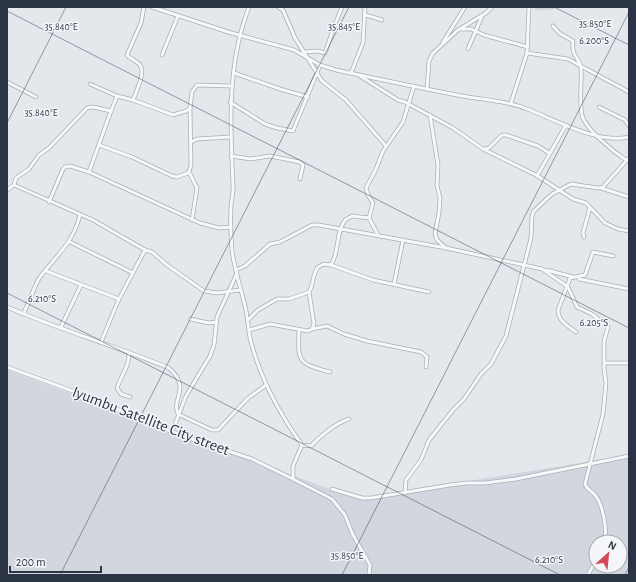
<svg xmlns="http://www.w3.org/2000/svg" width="636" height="582" font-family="'Alegreya Sans',sans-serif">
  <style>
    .built { fill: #d2d6de; fill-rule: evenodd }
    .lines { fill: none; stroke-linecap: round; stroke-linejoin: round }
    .minor-casing { stroke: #a9aeb7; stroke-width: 4.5 }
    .minor { stroke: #f7f8fa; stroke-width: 3 }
    .ticks { fill: none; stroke: #2b3445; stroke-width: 1; stroke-opacity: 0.45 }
    .labels { text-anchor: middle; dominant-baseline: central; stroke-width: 3; stroke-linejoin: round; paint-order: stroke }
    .street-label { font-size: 16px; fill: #2b3445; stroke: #f4f6f9 }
    .ticks-label { font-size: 10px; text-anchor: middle; fill: #2b3445; stroke: #f4f6f9; stroke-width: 3; stroke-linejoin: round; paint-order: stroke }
  </style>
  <rect width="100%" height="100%" fill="#e4e7ec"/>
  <path class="built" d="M 7,370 L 357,499 L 629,455 L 629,575 L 7,575 ZM 596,542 L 620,542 L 620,566 L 596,566 Z"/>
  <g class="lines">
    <defs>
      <g id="minor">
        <path d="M 152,7 L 228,32 L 294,50 L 320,65 L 336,70 C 378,79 420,88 462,96 C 485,100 508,101 530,110 C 557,121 599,144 629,137"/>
        <path d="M 249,7 C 227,64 230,124 233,184 C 234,192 231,200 231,208 C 230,221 231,237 232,250 C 234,269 241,288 245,306 C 248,318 248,330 251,342 C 261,380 279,413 302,445 L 293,466 L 293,479 L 332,499 L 345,515 L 353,535 L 370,565 L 369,575"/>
        <path d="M 278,7 L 283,10 L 295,38 L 322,81 L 346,100 L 386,146"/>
        <path d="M 537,7 L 552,7"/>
        <path d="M 366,15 L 382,20"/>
        <path d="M 553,26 L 559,33 L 573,41 C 571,59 580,56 581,69 C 582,84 579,100 582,115 C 585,129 614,152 626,160"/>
        <path d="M 461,29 L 471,29 L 484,35 L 528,47"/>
        <path d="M 443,42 L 465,7"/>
        <path d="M 468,49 L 482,16"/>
        <path d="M 303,52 L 318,51 L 325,53 L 334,27 L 342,7"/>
        <path d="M 527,53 L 568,59 L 629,92"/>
        <path d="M 162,55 L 178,16"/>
        <path d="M 234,73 L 280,89 L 308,97"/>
        <path d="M 351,73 L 363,43 L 365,7"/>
        <path d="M 360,76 L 398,100 L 405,102 L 453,128 L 483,149 L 536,175 L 573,199 L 586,203 L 605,223 L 618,229 L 629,231"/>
        <path d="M 7,82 L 36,97"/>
        <path d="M 90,84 L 117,96"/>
        <path d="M 427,89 L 429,61 L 433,53 L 458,30 L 486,13 L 492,7"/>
        <path d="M 133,100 L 173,115 L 186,111 L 190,108 L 192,92 L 197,85 L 231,86"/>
        <path d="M 230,102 L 265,124 L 277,128 L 293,131 L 320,65"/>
        <path d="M 511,103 L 527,53 L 529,7"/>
        <path d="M 599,107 L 625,120 L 629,126"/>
        <path d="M 430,115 L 438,165 L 437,186 L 440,198 L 439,213 L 435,234 L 437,240 L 446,248"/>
        <path d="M 191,142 L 197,139 L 230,137"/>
        <path d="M 99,145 L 132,157 L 172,176 L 177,177 L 188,173 L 191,166 L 190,108"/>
        <path d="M 485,149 L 489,148 L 502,135 L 506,135 L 538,146 L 549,153"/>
        <path d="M 231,156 L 251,159 L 270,156 L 300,162 L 303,165 L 300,179"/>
        <path d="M 89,172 L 111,111"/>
        <path d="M 189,172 L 197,188 L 192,220"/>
        <path d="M 537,176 L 566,125"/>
        <path d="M 14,185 L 93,220 L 145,250 L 152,252 L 167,265 L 204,291 L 217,293 L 240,290"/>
        <path d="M 601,188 L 629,197"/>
        <path d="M 7,190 L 14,185 L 16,178 L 29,169 L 39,155 L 49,148 L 87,108 L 93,107 L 111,111 L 117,96 L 133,100 C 136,91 146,73 140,65 C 136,60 131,60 127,55 L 141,23 L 144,7"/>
        <path d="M 49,202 L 63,169 L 65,167 L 70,166 L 89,172 L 200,223 L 219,228 L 231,227"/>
        <path d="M 369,218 L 378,235"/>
        <path d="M 584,237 L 583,233 L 590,207"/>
        <path d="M 70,242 L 133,273"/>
        <path d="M 331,265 L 373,280 L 429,292"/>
        <path d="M 236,270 L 245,266 L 270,244 L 280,242 L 312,225 L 319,225 L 446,248 L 542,269 L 568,287 L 577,307 L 592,314 L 608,327 L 604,341 L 604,368 L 606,383 L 603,414 L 585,484 C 587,490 592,491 595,495 C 603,505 608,531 604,542"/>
        <path d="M 546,270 L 573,277"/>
        <path d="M 46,271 L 119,299"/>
        <path d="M 579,279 L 629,289"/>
        <path d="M 394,284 L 403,240"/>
        <path d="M 7,307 C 60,330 116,346 169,368 C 192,389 171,397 178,414 L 212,430 L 218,430 L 247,399 L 266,385"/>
        <path d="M 23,314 C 30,302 33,288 40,277 C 57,255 73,243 80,215"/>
        <path d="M 190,319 L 209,323 L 216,322"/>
        <path d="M 248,320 L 258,310 L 277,299 L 289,299 L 309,292 C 314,284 312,275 318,267 L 324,264 L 331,265 C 340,251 335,234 345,220 L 352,216 L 369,218 L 373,203 L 368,195 L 366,188 L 376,169 L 383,151 L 403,122 L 414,86"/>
        <path d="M 61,327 L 81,285"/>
        <path d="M 312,329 L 327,326 L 344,334 L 367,341 L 421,352 L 427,357 L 426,367"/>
        <path d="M 249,330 L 270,324 L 308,331 L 312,329 L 314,324 L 309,292"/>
        <path d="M 299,330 C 298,362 297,363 330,372"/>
        <path d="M 576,332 C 568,326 558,321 558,310 L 569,281 L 570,278 L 585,275 L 593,252 L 613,256"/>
        <path d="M 101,342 L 119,299 L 145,250"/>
        <path d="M 129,352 C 130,365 121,376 117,388 L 121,394 L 130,397"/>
        <path d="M 605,363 L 629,363"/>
        <path d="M 7,367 L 78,393 L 180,435 L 252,459 L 293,479"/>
        <path d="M 172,432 L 186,396 L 210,356 L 214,345 L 217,317 L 237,273"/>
        <path d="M 302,445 L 311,446 C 320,436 336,423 349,419"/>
        <path d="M 332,489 L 362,498 L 371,498 L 450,485 L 467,483 L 485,483 L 516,479 L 629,456"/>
        <path d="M 405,493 L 406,480 L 421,460 L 429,440 L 453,410 L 464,399 L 481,374 L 491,364 L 506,336 L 531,238 L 532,216 L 534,211 L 552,194 L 571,184 L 598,188 L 603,187 L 629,158"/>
        <path d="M 588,575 L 596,560"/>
      </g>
    </defs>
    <use href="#minor" class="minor-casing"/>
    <use href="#minor" class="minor"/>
  </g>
  <path class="ticks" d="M 554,7 L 629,45M 7,11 L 629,328M 7,123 L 66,7M 7,293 L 560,575M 60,575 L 349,7M 342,575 L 629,12M 625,575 L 629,567"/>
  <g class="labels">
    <g class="street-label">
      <text transform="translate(151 421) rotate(21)">Iyumbu Satellite City street</text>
    </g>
  </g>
  <g class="ticks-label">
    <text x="595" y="27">35.850°E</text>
    <text x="61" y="30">35.840°E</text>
    <text x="344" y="30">35.845°E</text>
    <text x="594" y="44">6.200°S</text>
    <text x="41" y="116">35.840°E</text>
    <text x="42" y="302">6.210°S</text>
    <text x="594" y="326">6.205°S</text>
    <text x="347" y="559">35.850°E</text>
    <text x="549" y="563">6.210°S</text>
  </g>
  <rect width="636" height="582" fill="none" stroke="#2b3445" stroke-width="16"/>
  <g transform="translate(608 554) rotate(27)"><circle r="19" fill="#f4f6f9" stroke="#a4a8b1"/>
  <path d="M0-3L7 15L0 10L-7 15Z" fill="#d1495b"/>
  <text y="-6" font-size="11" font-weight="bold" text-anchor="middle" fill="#2b3445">N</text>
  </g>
  <path d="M10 566v6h91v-6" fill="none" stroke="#2b3445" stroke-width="2"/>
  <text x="16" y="566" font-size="12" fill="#2b3445" stroke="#f4f6f9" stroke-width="3" paint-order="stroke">200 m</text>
</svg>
